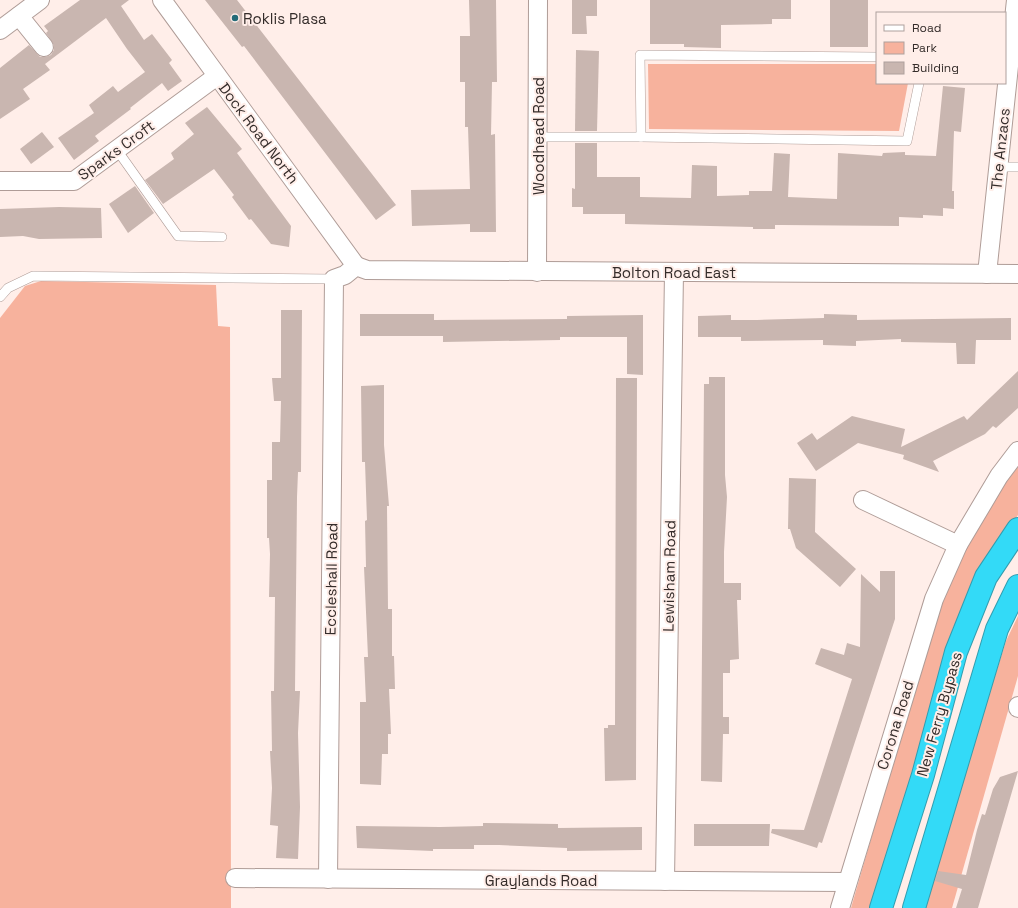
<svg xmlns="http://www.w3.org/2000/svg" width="1018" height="908" font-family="'Space Grotesk',sans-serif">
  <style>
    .green { fill: #f7b29d }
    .building { fill: #c9b6b0 }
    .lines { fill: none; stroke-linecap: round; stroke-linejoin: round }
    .lane-casing { stroke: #af9c97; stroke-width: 10 }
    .street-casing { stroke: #af9c97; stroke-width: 20 }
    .highway-casing { stroke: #339daf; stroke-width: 24 }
    .lane { stroke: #fff; stroke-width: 9 }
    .street { stroke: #fff; stroke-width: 18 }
    .highway { stroke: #33daf7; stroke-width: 22 }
    .poi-dot { fill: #236b78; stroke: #ffeee9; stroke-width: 1.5 }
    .labels { text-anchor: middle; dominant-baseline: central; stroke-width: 4; stroke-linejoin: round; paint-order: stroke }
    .poi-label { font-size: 15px; fill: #342c2a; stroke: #ffeee9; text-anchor: start }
    .street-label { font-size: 15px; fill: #342c2a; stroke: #ffeee9 }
  </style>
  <rect width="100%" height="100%" fill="#ffeee9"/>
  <g class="green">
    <path d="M 648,64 L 877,64 L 877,83 L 908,83 L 899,131 L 649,129 Z"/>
    <path d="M 41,281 L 216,285 L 218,326 L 230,327 L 231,908 L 0,908 L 0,318 L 25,286 Z"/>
    <path d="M 1018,467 L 1018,515 L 981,571 L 953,628 L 915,764 L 870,908 L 851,908 L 935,618 L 966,548 L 996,495 Z"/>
    <path d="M 1018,616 L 1018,676 L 952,908 L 925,908 L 983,714 L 1006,641 Z"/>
  </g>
  <g class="building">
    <path d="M 80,0 L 129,0 L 121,6 L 144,40 L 152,34 L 172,60 L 169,63 L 182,81 L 168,91 L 162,83 L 130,108 L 131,109 L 95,136 L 99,141 L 74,160 L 58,138 L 94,113 L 89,105 L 113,86 L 118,92 L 145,72 L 127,49 L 106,18 L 45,64 L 50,70 L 23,89 L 30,99 L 0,119 L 0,68 L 29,45 L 40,57 L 46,57 L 51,55 L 54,50 L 54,45 L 46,33 L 48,31 L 44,26 Z"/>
    <path d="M 205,0 L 237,0 L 396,205 L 376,220 L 244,46 L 242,47 Z"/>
    <path d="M 469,0 L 496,0 L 497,82 L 492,82 L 491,135 L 495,134 L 496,232 L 470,232 L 470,224 L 412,226 L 411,190 L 470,189 L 468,127 L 465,127 L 465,82 L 460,82 L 460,36 L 470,36 Z"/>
    <path d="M 572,0 L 597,0 L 597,16 L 586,16 L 587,34 L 572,34 Z"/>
    <path d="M 650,0 L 791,0 L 791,19 L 772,19 L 772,24 L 721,25 L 721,48 L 684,47 L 684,44 L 650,44 Z"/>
    <rect x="830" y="0" width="38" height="47"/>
    <path d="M 576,50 L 599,51 L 597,131 L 575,131 Z"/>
    <path d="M 943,86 L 965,88 L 961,132 L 954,131 L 952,191 L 954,191 L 954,209 L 943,208 L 943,216 L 923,215 L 923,218 L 899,217 L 899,226 L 782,225 L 775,225 L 775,229 L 753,229 L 753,227 L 625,224 L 625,214 L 583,214 L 583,207 L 572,207 L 572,188 L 575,189 L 575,143 L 597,143 L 597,177 L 640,177 L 640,197 L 691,198 L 692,165 L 717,166 L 717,196 L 749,195 L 749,191 L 772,191 L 774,153 L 790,154 L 788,197 L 837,199 L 838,153 L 882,156 L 883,153 L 905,152 L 905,155 L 936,156 Z"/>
    <path d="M 207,107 L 242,149 L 237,153 L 291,226 L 289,247 L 271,244 L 251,219 L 249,220 L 232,197 L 234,195 L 214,169 L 163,204 L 145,180 L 174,159 L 171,153 L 194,134 L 185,123 Z"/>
    <path d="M 42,132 L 54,147 L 31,164 L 20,149 Z"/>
    <path d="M 135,186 L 154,213 L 128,233 L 109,204 Z"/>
    <path d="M 59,207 L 101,208 L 102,238 L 39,239 L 23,236 L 0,237 L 0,209 Z"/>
    <path d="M 281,310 L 302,310 L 301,472 L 298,472 L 297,497 L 295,691 L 300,691 L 298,733 L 300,807 L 298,859 L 276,858 L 278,826 L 270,825 L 272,788 L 270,751 L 272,751 L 271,691 L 274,691 L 275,597 L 269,597 L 270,554 L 269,538 L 267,538 L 267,480 L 272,480 L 272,442 L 280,442 L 281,401 L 274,401 L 272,378 L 281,378 Z"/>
    <path d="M 360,314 L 434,314 L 434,320 L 567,319 L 567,316 L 643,315 L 643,375 L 627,374 L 627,337 L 560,337 L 560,340 L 443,342 L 443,336 L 360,336 Z"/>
    <path d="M 824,314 L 857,315 L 857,320 L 1011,318 L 1011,340 L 976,340 L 975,364 L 957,364 L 956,343 L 901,342 L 901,339 L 856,341 L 856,346 L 823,345 L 823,340 L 741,341 L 741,337 L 698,337 L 698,316 L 731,315 L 731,320 L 757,320 L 824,318 Z"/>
    <path d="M 1018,371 L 1018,408 L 996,428 L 993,426 L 985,434 L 933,461 L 939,472 L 903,459 L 904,455 L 858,443 L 816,471 L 797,443 L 812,433 L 817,440 L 852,416 L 905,429 L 901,447 L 964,416 L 967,420 Z"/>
    <path d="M 709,377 L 725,377 L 725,475 L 727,497 L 724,552 L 724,583 L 741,583 L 741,600 L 737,600 L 739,659 L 730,660 L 730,673 L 723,673 L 723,717 L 729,717 L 729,734 L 723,734 L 722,782 L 701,781 L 704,384 L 709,384 Z"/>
    <path d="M 616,378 L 637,378 L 636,780 L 605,781 L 604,728 L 608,728 L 608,725 L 615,725 Z"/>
    <path d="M 384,385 L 384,445 L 389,506 L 387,506 L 388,609 L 392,609 L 392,656 L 394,656 L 395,689 L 389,689 L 391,734 L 388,734 L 388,754 L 382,754 L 381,785 L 360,784 L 360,702 L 366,702 L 364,657 L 368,657 L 364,567 L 366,567 L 365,521 L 367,520 L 365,462 L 362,462 L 361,386 Z"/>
    <path d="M 789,478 L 816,479 L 815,532 L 856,569 L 840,587 L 796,548 L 790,529 L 788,529 Z"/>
    <path d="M 880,571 L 895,571 L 895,619 L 822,843 L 819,842 L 817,848 L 771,833 L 772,829 L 804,830 L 852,679 L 815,664 L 821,648 L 844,655 L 847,643 L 860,647 L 861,574 L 880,592 Z"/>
    <path d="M 1018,771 L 978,908 L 956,908 L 962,889 L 935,881 L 938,871 L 966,875 L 977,830 L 982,814 L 985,815 L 993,789 L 1000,777 Z"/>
    <path d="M 483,823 L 558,824 L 558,828 L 642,827 L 642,850 L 567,851 L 567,848 L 499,845 L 474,845 L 474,849 L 433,849 L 433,851 L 357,848 L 356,826 L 440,827 L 483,826 Z"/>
    <path d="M 694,824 L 770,824 L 769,846 L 694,846 Z"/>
  </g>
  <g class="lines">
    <defs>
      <g id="lane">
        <path d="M 877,57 L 640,55 L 641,137 L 907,141 L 919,83"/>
        <path d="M 538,137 L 641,137"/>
        <path d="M 117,150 L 178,236 L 222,237"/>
        <path d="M 998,167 L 1018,167"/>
        <path d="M 0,297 L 8,288 L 33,276 L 334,279"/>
      </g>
      <g id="street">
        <path d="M 162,0 L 356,266"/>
        <path d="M 19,16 L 44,47"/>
        <path d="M 0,30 L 40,0"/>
        <path d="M 0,181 L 74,181 L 217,76"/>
        <path d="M 537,272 L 538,0"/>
        <path d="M 987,274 L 1016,0"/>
        <path d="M 863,500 L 958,545"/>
        <path d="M 1018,706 L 1018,708"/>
        <path d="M 235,878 L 847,882"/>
        <path d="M 328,879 L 334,279 L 345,275 L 356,266 L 367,270 L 1018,274"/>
        <path d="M 665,881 L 674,272"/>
        <path d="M 840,908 L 934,599 L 958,545 L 999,476 L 1018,451"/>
      </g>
      <g id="highway">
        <path d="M 881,908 L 923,775 L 956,652 L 986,577 L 1018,529"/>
        <path d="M 914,908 L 997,629 L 1018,586"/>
      </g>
    </defs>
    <use href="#lane" class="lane-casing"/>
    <use href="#street" class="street-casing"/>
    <use href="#highway" class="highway-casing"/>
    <use href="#lane" class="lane"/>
    <use href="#street" class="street"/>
    <use href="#highway" class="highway"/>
  </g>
  <circle class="poi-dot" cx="235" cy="18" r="4"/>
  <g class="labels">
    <g class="poi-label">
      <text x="243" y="18">Roklis Plasa</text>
    </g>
    <g class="street-label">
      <text transform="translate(259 133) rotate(53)">Dock Road North</text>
      <text transform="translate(538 136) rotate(-90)">Woodhead Road</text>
      <text transform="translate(1000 149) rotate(-84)">The Anzacs</text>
      <text transform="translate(116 150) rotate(-36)">Sparks Croft</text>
      <text x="674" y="272">Bolton Road East</text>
      <text transform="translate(669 576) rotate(-89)">Lewisham Road</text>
      <text transform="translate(331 579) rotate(-89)">Eccleshall Road</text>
      <text transform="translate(939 714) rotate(-74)">New Ferry Bypass</text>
      <text transform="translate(895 725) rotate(-73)">Corona Road</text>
      <text x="541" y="880">Graylands Road</text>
    </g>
  </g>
  <rect x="876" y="12" width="130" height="72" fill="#ffeee9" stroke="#aea09d"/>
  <rect x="884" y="25" width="20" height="6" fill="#ffffff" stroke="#aea09d"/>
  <text x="912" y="32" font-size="12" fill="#342c2a">Road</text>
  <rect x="884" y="42" width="20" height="12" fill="#f7b29d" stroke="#aea09d"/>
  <text x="912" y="52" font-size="12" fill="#342c2a">Park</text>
  <rect x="884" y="62" width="20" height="12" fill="#c9b6b0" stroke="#aea09d"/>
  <text x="912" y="72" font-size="12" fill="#342c2a">Building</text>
</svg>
